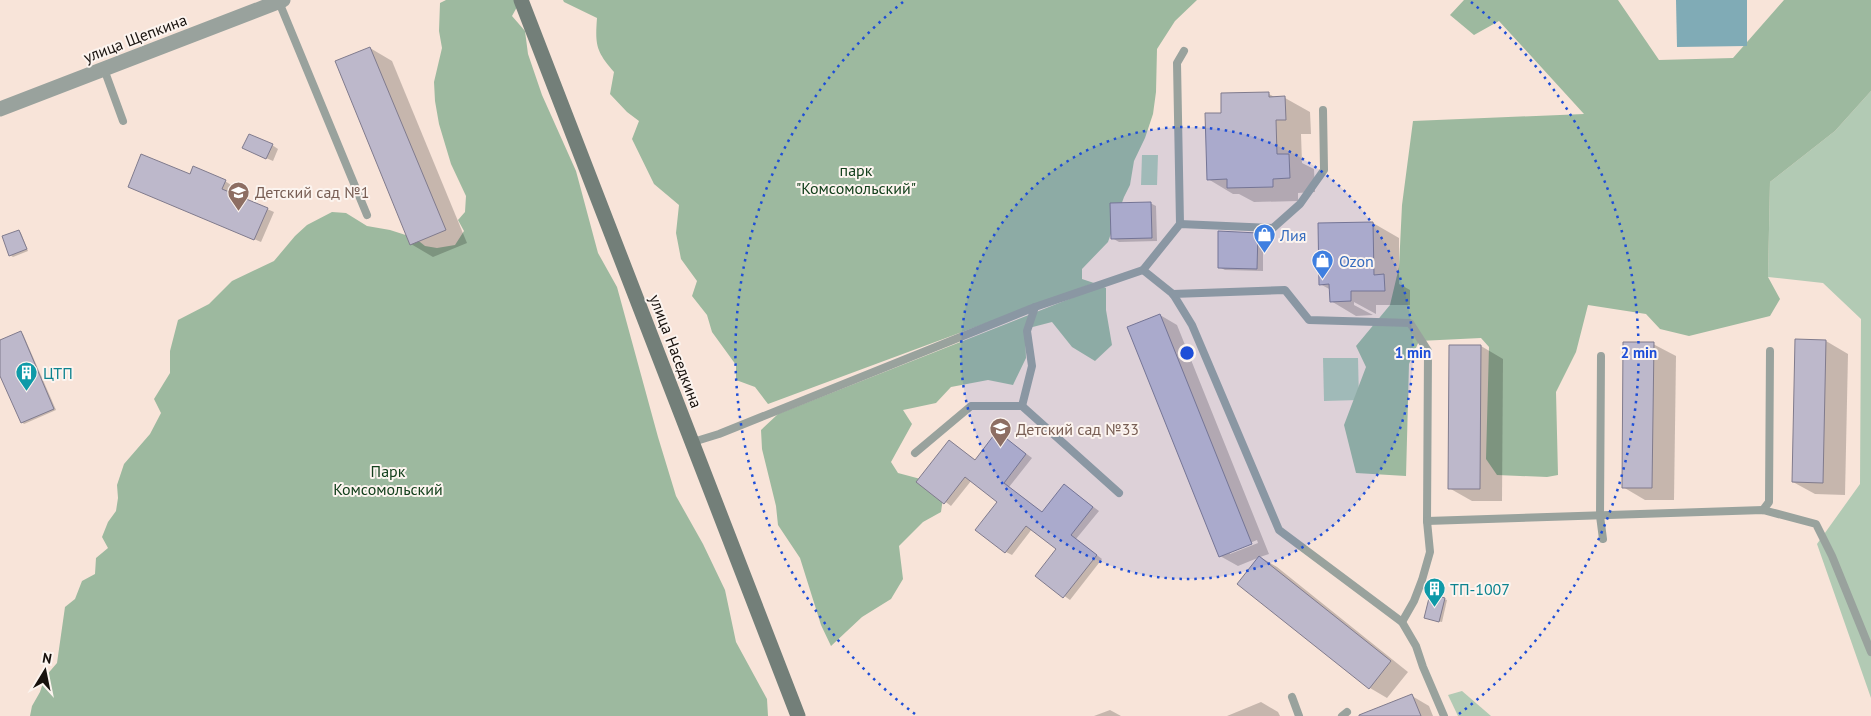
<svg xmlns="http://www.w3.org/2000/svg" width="1871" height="716" font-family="'PT Sans',sans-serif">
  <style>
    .green { fill: #b2cab4 }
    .forest { fill: #9db99f }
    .water { fill: #80abb6 }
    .shadow { fill: #0003; fill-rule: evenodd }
    .building { fill: #bdb8cb; stroke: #807b8d }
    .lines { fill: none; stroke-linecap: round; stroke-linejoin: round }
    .service { stroke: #99a29d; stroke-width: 8 }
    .minor { stroke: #99a29d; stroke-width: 15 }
    .secondary { stroke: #737f79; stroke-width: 15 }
    .ring { fill: none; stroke: #1d4ed8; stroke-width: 2.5; stroke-dasharray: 2.5 5 }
    .labels { text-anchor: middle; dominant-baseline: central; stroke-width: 4; stroke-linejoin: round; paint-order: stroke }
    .street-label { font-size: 16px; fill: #17110d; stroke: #fcf4ef }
    .park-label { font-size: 16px; fill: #13401c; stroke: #fcf4ef }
    .education-label { font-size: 16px; fill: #785e54; stroke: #fcf4ef; text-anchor: start }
    .shop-label { font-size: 16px; fill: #366cbe; stroke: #fcf4ef; text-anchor: start }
    .culture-label { font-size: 16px; fill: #0d838f; stroke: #fcf4ef; text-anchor: start }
    .centre { fill: #1d4ed8; stroke: #fcf4ef; stroke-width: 2.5 }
    .ring-label { font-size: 15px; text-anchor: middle; font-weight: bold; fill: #1d4ed8; stroke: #fcf4ef; stroke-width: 4; stroke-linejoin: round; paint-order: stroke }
  </style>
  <rect width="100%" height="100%" fill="#f8e4d9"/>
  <g class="green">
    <path d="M 1871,91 L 1871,698 L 1817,544 L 1860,484 L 1861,319 L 1823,283 L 1768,277 L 1770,182 L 1835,131 Z"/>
    <path d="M 1142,155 L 1158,155 L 1157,185 L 1141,185 Z"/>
    <path d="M 1323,358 L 1358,358 L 1359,400 L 1324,401 Z"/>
    <path d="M 1462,691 L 1491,716 L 1458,716 L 1448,695 Z"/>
  </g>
  <g class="forest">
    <path d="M 446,0 L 516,0 L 517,7 L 512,16 L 525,31 L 528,54 L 542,95 L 576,171 L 598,253 L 617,287 L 658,437 L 676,496 L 703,544 L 725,590 L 736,642 L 767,699 L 768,716 L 30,716 L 32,706 L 40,692 L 45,677 L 57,663 L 65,607 L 75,599 L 82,581 L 95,574 L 96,558 L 108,548 L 102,537 L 108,522 L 116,511 L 118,498 L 117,485 L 124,464 L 150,434 L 161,413 L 154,399 L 170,373 L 170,351 L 178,320 L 209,304 L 232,281 L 274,261 L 295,236 L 307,225 L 332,212 L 346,213 L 367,226 L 390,230 L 415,238 L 425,246 L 437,248 L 455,245 L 464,231 L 458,220 L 465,212 L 466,196 L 451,164 L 439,124 L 435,101 L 434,82 L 442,48 L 439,31 L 440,3 Z"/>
    <path d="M 563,0 L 1197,0 L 1175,21 L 1157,49 L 1156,92 L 1153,114 L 1145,138 L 1134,161 L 1130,185 L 1124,197 L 1108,242 L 1082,269 L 1082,279 L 1094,283 L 768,404 L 755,387 L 736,380 L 736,365 L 712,332 L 707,315 L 692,296 L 697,281 L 681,259 L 676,233 L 679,205 L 654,184 L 632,139 L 639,121 L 627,112 L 610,94 L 614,72 C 596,51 595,45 597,18 L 564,2 Z"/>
    <path d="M 1464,0 L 1618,0 L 1659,60 L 1733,58 L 1784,0 L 1871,0 L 1871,91 L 1835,131 L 1770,182 L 1768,277 L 1780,299 L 1770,316 L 1689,336 L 1660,329 L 1646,314 L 1588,305 L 1576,352 L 1556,392 L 1558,475 L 1547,477 L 1497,475 L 1486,459 L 1489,347 L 1481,338 L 1419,341 L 1409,364 L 1406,476 L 1356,473 L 1344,425 L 1366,367 L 1356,346 L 1390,305 L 1399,267 L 1402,205 L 1413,121 L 1584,114 L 1499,21 L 1474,35 L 1450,15 Z"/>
    <path d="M 1102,286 L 1106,288 L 1106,310 L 1112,345 L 1095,361 L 1072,347 L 1052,322 L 1025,329 L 1026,358 L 1013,385 L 988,380 L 951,387 L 936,403 L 903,410 L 912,424 L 891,462 L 898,473 L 928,481 L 944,491 L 941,512 L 923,522 L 899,546 L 903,579 L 891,599 L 862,617 L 831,646 L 821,625 L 800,558 L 778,525 L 776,506 L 762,449 L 761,430 L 778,414 Z"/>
  </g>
  <path class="water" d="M 1676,0 L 1747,0 L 1747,46 L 1677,47 Z"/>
  <g class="shadow">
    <path d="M 370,48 L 392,61 L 467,243 L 433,257 L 411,244 Z"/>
    <path d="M 1269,94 L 1276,98 L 1285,98 L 1310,112 L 1311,134 L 1301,134 L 1302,163 L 1314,169 L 1315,192 L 1298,193 L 1298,201 L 1254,202 L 1239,194 L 1233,194 L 1208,179 L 1223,114 Z"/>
    <path d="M 272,145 L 278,149 L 273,161 L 250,151 Z"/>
    <path d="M 190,176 L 225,181 L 231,185 L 228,192 L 274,212 L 261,242 L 135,189 Z"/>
    <path d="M 1150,203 L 1156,206 L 1157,241 L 1119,242 L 1112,238 Z"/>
    <path d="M 1373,223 L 1399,238 L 1399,284 L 1410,290 L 1410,305 L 1376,305 L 1376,314 L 1354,302 L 1354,305 L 1373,315 L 1356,316 L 1331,301 L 1331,290 L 1320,284 L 1319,224 Z"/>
    <path d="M 19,231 L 21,233 L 28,251 L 13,257 L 10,255 Z"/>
    <path d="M 1257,234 L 1263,238 L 1263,271 L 1225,270 L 1219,267 Z"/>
    <path d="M 1160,315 L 1177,325 L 1269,554 L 1260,557 L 1277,567 L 1408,672 L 1387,698 L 1370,688 L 1239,583 L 1260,557 L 1238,566 L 1220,556 L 1129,327 ZM 1257,540 L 1258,543 L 1230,554 L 1230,551 Z"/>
    <path d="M 21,333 L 23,334 L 56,410 L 24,424 L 22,422 L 0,373 L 0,342 Z"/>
    <path d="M 1826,341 L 1848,354 L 1845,495 L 1815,494 L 1793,482 Z"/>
    <path d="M 1653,344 L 1676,356 L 1674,500 L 1645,500 L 1623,487 Z"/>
    <path d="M 1451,346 L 1481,346 L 1503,359 L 1502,501 L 1472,501 L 1449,488 Z"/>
    <path d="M 1004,437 L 1032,458 L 1009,487 L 1043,513 L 1065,486 L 1099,511 L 1076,539 L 1102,559 L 1070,600 L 1037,576 L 1058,549 L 1032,529 L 1012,555 L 1006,552 L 999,502 L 971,481 L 951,506 L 918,481 L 950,441 L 976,461 Z"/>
    <path d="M 1444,599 L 1447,600 L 1442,622 L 1428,619 Z"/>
    <path d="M 1412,696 L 1429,706 L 1433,716 L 1386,716 Z"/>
    <path d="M 1261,702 L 1278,712 L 1280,716 L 1227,716 Z"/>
    <path d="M 1110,710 L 1121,716 L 1094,716 Z"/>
  </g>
  <g class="building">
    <path d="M 370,47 L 446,230 L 410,245 L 335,61 Z"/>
    <path d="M 1269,92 L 1269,97 L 1285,96 L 1286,120 L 1276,120 L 1277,154 L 1289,154 L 1290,178 L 1273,179 L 1273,187 L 1227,188 L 1227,179 L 1207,180 L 1205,113 L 1221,113 L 1221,93 Z"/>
    <path d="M 249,134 L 273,144 L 266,159 L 242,148 Z"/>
    <path d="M 141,154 L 190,174 L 193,166 L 226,180 L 222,189 L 268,208 L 254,240 L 128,187 Z"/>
    <path d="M 1151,202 L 1152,238 L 1111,239 L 1110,203 Z"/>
    <path d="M 1373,222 L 1374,275 L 1384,274 L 1385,291 L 1351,291 L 1351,301 L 1330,302 L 1329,284 L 1319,285 L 1318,223 Z"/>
    <path d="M 19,230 L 27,249 L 9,256 L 2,236 Z"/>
    <path d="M 1218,231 L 1258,233 L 1257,269 L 1218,268 Z"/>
    <path d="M 1160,314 L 1252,544 L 1219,557 L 1127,327 Z"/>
    <path d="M 21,331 L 54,409 L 21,423 L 0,376 L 0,340 Z"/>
    <path d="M 1795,339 L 1826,340 L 1823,483 L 1792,482 Z"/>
    <path d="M 1623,342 L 1654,342 L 1652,488 L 1622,488 Z"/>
    <path d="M 1449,345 L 1481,345 L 1480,489 L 1448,489 Z"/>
    <path d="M 997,431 L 1026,454 L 1004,483 L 1042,512 L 1064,484 L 1093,507 L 1071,535 L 1097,555 L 1063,598 L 1035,576 L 1056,549 L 1026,526 L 1005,553 L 975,530 L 997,502 L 965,477 L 944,504 L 916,482 L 949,440 L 975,460 Z"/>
    <path d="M 1259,556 L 1391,661 L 1369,689 L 1237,584 Z"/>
    <path d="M 1430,594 L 1445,598 L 1439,622 L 1424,618 Z"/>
    <path d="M 1412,694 L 1421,716 L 1359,716 L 1359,715 Z"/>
  </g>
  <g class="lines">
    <g class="service">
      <path d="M 279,2 L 367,215"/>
      <path d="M 104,69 L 123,121"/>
      <path d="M 1323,110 L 1324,170 L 1300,204 L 1273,228 L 1180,224 L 1143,270 L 1173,294 L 1192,325 L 1279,530 L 1402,622 L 1416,646 L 1423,667 L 1444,716"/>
      <path d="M 1180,224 L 1177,63 L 1184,51"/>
      <path d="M 1173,294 L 1285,290 L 1309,320 L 1410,323 L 1428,351 L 1427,521 L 1430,552 L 1422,580 L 1414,601 L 1402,622"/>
      <path d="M 1601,356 L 1600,516 L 1603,539"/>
      <path d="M 1022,406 L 1119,493"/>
      <path d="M 693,442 L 719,434 L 1035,307 L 1143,270"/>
      <path d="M 915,453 L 971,406 L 1022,406 L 1032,366 L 1027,331 L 1035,307"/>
      <path d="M 1763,510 L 1769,502 L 1770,351"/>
      <path d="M 1427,521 L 1763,510 L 1816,524 L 1832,556 L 1871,652"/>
      <path d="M 1292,697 L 1299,716"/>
      <path d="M 1342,716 L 1347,712"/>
    </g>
    <path class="minor" d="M 0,109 L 283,0"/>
    <path class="secondary" d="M 521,0 L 798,716"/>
  </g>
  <circle cx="1187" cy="353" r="226" fill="#1d4ed8" fill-opacity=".12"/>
  <g class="ring">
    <circle cx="1187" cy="353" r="226"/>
    <path d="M915 714A452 452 0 0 1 903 2M1471 2A452 452 0 0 1 1459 714"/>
  </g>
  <defs>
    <symbol id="school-pin" viewBox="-11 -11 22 30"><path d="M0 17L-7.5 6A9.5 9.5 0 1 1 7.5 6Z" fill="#8d6e63" stroke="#fcf4ef"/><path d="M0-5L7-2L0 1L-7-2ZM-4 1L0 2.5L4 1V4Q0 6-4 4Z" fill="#fff"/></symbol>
    <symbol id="shop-pin" viewBox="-11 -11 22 30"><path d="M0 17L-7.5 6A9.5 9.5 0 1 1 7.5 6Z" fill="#3f7fe0" stroke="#fcf4ef"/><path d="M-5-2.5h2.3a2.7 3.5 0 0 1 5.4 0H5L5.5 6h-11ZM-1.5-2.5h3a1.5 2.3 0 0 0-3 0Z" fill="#fff"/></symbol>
    <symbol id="building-pin" viewBox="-11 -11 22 30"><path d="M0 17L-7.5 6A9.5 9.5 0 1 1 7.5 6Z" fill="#0f9aa8" stroke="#fcf4ef"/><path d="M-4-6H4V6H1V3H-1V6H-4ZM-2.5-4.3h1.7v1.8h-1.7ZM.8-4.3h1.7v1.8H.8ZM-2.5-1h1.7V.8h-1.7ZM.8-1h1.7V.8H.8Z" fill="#fff"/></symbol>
  </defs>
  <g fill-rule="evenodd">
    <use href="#school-pin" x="226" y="180" width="25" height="34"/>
    <use href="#shop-pin" x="1252" y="222" width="25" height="34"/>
    <use href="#shop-pin" x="1310" y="248" width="25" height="34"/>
    <use href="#building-pin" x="14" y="360" width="25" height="34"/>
    <use href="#school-pin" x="988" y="416" width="25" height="34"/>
    <use href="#building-pin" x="1422" y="576" width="25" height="34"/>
  </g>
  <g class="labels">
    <g class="street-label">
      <text transform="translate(135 38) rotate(-21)">улица Щепкина</text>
      <text transform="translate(676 351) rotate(69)">улица Наседкина</text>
    </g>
    <g class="park-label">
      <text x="856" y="170">парк<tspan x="856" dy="18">"Комсомольский"</tspan></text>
      <text x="388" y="471">Парк<tspan x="388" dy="18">Комсомольский</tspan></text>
    </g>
    <g class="education-label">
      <text x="255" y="192">Детский сад №1</text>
      <text x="1016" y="429">Детский сад №33</text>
    </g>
    <g class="shop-label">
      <text x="1280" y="235">Лия</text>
      <text x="1339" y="261">Ozon</text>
    </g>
    <g class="culture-label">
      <text x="43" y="373">ЦТП</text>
      <text x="1450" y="589">ТП-1007</text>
    </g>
  </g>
  <circle cx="1187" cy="353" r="8" class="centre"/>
  <g class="ring-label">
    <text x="1413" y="358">1 min</text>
    <text x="1639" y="358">2 min</text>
  </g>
  <g transform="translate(45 671) rotate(10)" stroke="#fcf4ef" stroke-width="4" paint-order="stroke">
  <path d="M0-4L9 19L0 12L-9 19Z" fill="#17110d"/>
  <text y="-8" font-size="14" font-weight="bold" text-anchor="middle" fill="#17110d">N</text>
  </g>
</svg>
